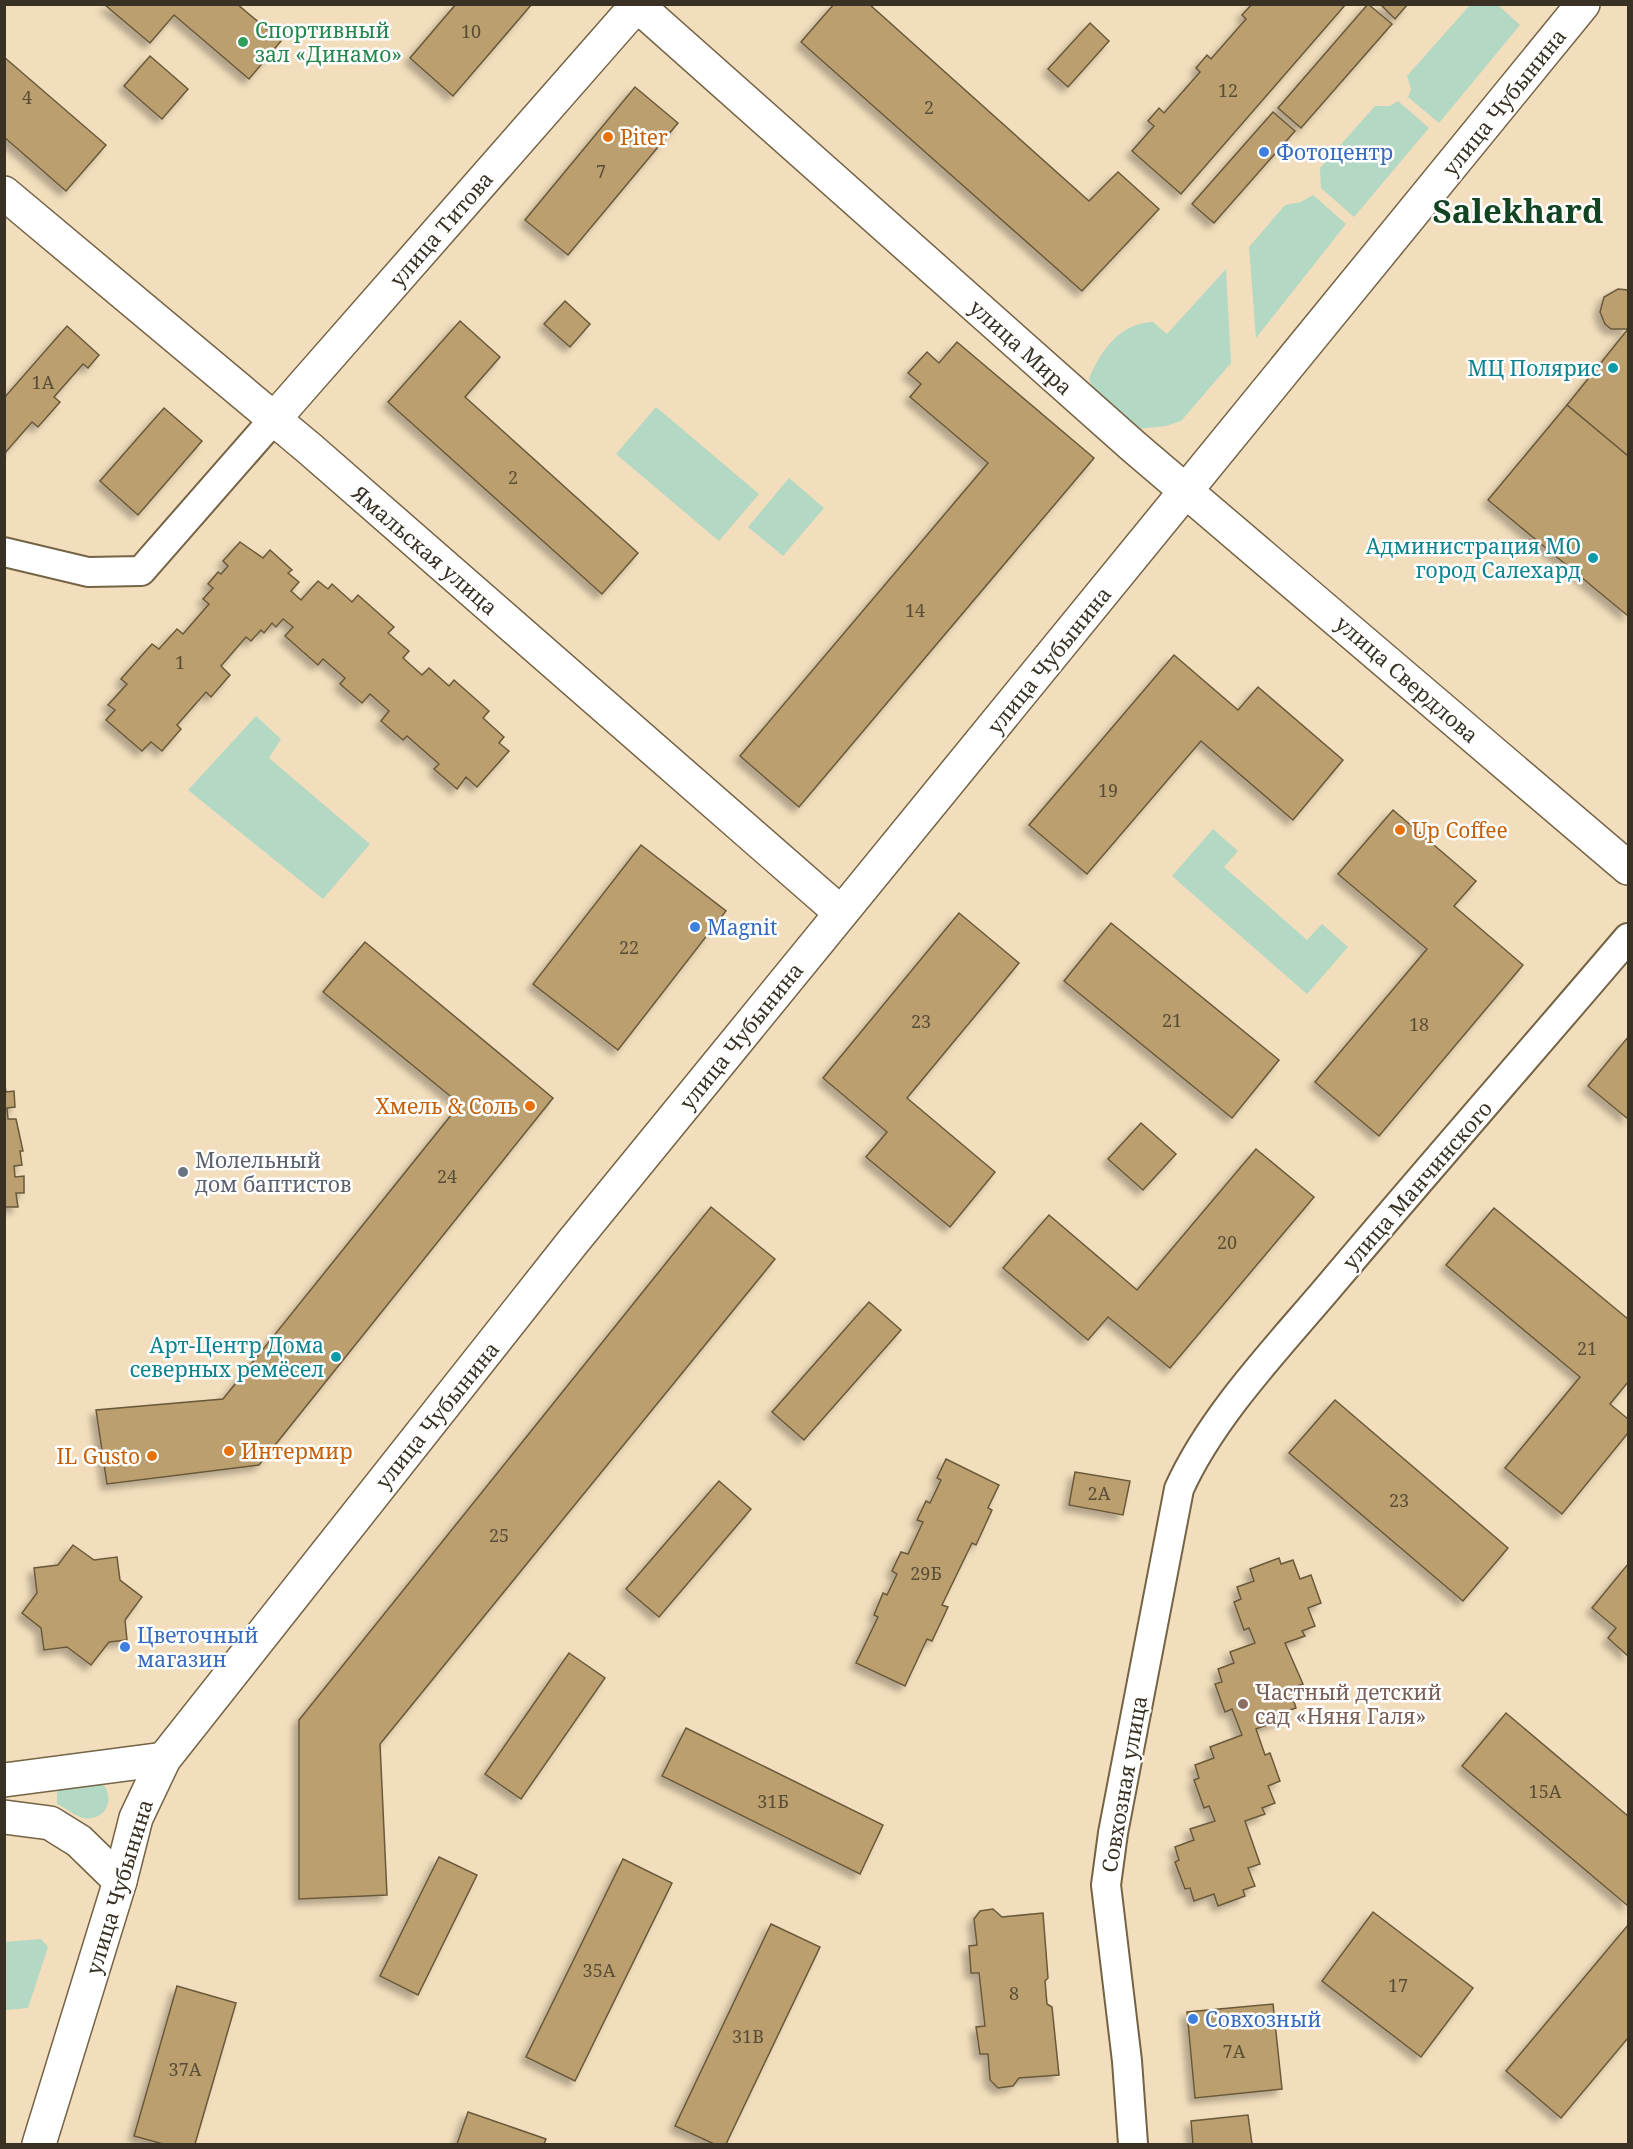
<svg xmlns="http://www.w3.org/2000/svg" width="1633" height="2149" font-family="'Noto Serif',serif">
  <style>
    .green { fill: #b3d8c4 }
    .building { fill: #bb9f6e; stroke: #6a593b; stroke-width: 1.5; filter: url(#shadow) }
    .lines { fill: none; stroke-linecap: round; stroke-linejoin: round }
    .street-casing { stroke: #746345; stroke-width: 32 }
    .secondary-casing { stroke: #746345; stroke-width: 36 }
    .street { stroke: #fff; stroke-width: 28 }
    .secondary { stroke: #fff; stroke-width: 33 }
    .leisure-dot { fill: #2e9e5b; stroke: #fff; stroke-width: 2 }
    .food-dot { fill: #e8710a; stroke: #fff; stroke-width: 2 }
    .shop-dot { fill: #3f7fe0; stroke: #fff; stroke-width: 2 }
    .culture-dot { fill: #0f9aa8; stroke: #fff; stroke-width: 2 }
    .worship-dot { fill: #6b7280; stroke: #fff; stroke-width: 2 }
    .education-dot { fill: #8d6e63; stroke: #fff; stroke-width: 2 }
    .labels { text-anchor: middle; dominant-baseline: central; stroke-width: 5; stroke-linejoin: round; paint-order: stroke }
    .number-label { font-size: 18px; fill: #5a4d36 }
    .leisure-label { font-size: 21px; fill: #27864d; stroke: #fff; text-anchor: start }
    .street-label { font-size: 21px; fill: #393224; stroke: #fff }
    .food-label { font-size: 21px; fill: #c56008; stroke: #fff; text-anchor: start }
    .shop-label { font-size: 21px; fill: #366cbe; stroke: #fff; text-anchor: start }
    .culture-label { font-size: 21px; fill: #0d838f; stroke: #fff; text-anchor: end }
    .worship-label { font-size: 21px; fill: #5b616d; stroke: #fff; text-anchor: start }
    .education-label { font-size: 21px; fill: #785e54; stroke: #fff; text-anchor: start }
    .town-label { font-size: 33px; font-weight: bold; fill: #134421; stroke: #fff }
  </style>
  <defs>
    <filter id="shadow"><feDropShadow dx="-5.5" dy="5.5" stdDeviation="3" flood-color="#0004"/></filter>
  </defs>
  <rect width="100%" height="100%" fill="#f2debc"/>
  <g class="green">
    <path d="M 1470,5 L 1498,5 L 1520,25 L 1439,123 L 1408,97 L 1411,89 L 1407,76 Z"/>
    <path d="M 1398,101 L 1429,128 L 1354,217 L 1321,188 L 1320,168 L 1375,106 L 1390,106 Z"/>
    <path d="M 1313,195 L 1346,224 L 1256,338 L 1249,247 L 1285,205 L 1301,202 Z"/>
    <path d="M 1226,269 L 1231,363 L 1181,421 L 1166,426 L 1136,429 L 1094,393 L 1089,379 C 1100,351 1120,323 1153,322 L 1167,334 Z"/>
    <path d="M 656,407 L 759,494 L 719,541 L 616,454 Z"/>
    <path d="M 789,478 L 824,508 L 783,556 L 748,527 Z"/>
    <path d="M 256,716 L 281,739 L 269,758 L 370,844 L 323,899 L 188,790 Z"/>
    <path d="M 1213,829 L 1238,851 L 1224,867 L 1307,940 L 1322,924 L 1348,947 L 1307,994 L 1172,876 Z"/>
    <path d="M 99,1780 C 117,1795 108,1822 83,1818 C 75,1816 66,1808 57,1804 L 57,1783 Z"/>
    <path d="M 41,1939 L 48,1947 L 28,2008 L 5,2010 L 5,1942 Z"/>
  </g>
  <g class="building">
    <path d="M 222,4 L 237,4 L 281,41 L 249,79 L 174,15 L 150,43 L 105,5 Z"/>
    <path d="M 456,4 L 532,4 L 453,96 L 410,58 Z"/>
    <path d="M 834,4 L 869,4 L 1089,201 L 1118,172 L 1159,209 L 1082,291 L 801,42 Z"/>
    <path d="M 1252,4 L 1346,4 L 1181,194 L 1132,151 L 1154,126 L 1148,121 L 1159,108 L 1164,113 L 1200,72 L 1196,68 L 1207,55 L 1211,59 L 1246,19 L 1242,15 Z"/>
    <path d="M 1368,4 L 1392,24 L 1301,128 L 1278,108 Z"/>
    <path d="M 1380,4 L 1408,4 L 1395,19 Z"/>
    <path d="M 1090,23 L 1109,41 L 1068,87 L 1048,69 Z"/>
    <path d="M 150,56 L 188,89 L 162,119 L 124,86 Z"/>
    <path d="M 4,57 L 106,145 L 66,191 L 4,137 Z"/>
    <path d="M 635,87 L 678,123 L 568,255 L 525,220 Z"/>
    <path d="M 1273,112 L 1295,131 L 1214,223 L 1192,204 Z"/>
    <path d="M 1618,289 L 1628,290 L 1628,456 L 1567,405 L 1628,329 L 1611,329 L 1605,324 L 1600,312 L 1604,297 Z"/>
    <path d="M 565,301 L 590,324 L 570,347 L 544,324 Z"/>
    <path d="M 460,321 L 500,357 L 465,397 L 638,553 L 602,594 L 388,402 Z"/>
    <path d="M 67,326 L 99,355 L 88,368 L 83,364 L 54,397 L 60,402 L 38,427 L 32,422 L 4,454 L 4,398 Z"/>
    <path d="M 957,342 L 1094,458 L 799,807 L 740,756 L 988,463 L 910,397 L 921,384 L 908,373 L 927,352 L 939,363 Z"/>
    <path d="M 1567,405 L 1628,456 L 1628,616 L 1488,500 Z"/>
    <path d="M 164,408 L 202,441 L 138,515 L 100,481 Z"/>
    <path d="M 240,542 L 263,558 L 270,550 L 292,570 L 288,573 L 299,582 L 291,591 L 301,600 L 318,581 L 328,589 L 332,584 L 352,602 L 358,595 L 394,627 L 388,633 L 409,651 L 403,658 L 422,675 L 429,668 L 449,686 L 454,680 L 489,711 L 483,718 L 504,737 L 499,743 L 509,751 L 477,787 L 466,777 L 457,789 L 434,769 L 439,764 L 407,736 L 403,740 L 381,721 L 389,711 L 370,694 L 362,703 L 340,684 L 345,678 L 323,659 L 318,665 L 285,636 L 293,627 L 283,619 L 276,627 L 272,623 L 264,633 L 261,630 L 251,641 L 246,637 L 221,666 L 230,675 L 211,697 L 206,692 L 177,725 L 181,729 L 162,751 L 151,742 L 142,751 L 106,720 L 115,710 L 108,705 L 127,684 L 121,679 L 152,644 L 159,649 L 177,629 L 183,634 L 209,604 L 203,599 L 213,588 L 208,584 L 218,572 L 221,574 L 228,566 L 223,561 Z"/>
    <path d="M 1174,655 L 1238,710 L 1258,687 L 1343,760 L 1293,820 L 1201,741 L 1087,874 L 1029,825 Z"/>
    <path d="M 1393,810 L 1476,881 L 1454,906 L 1523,965 L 1379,1136 L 1315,1082 L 1427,949 L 1338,874 Z"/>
    <path d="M 641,845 L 726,911 L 618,1050 L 533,984 Z"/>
    <path d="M 959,913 L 1019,963 L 907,1098 L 995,1172 L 950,1227 L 866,1157 L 887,1132 L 823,1078 Z"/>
    <path d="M 1111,923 L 1279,1060 L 1232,1118 L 1064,981 Z"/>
    <path d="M 365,942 L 553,1098 L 259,1465 L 107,1484 L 96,1410 L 223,1399 L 460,1104 L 323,992 Z"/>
    <path d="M 1628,1037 L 1628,1119 L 1588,1086 Z"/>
    <path d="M 4,1078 L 6,1092 L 14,1091 L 15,1107 L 7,1108 L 8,1119 L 16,1119 L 23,1151 L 20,1151 L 22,1165 L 14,1166 L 15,1177 L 24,1176 L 24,1193 L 16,1193 L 18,1207 L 4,1207 Z"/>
    <path d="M 1141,1123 L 1176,1154 L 1143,1190 L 1108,1159 Z"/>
    <path d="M 1256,1149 L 1314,1197 L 1170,1368 L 1108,1317 L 1088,1340 L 1003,1268 L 1049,1215 L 1137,1290 Z"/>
    <path d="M 711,1207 L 775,1259 L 380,1744 L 387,1895 L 299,1899 L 299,1720 Z"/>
    <path d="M 1494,1208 L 1628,1319 L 1628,1382 L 1610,1404 L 1628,1419 L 1628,1433 L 1562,1514 L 1505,1468 L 1580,1377 L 1446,1265 Z"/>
    <path d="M 869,1302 L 901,1330 L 804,1440 L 772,1412 Z"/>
    <path d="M 1335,1400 L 1508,1548 L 1463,1601 L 1289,1453 Z"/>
    <path d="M 946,1459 L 999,1485 L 988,1508 L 992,1510 L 976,1545 L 972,1543 L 942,1605 L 948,1607 L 932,1641 L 927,1639 L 905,1686 L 856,1663 L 878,1617 L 874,1615 L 883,1593 L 887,1595 L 897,1574 L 892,1571 L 901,1552 L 908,1554 L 923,1522 L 917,1520 L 926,1501 L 930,1503 L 941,1480 L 937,1478 Z"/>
    <path d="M 1075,1472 L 1130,1481 L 1123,1515 L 1069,1505 Z"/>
    <path d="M 719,1481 L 751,1509 L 659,1617 L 626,1589 Z"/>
    <path d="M 73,1545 L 94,1560 L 117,1557 L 120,1580 L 142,1597 L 125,1620 L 127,1640 L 109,1642 L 91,1665 L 67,1647 L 44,1650 L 41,1628 L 22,1613 L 37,1593 L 34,1568 L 58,1565 Z"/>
    <path d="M 1279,1558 L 1281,1564 L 1293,1560 L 1300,1579 L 1311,1575 L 1321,1603 L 1308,1608 L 1315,1626 L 1302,1631 L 1305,1636 L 1285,1643 L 1303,1684 L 1290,1689 L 1296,1708 L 1284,1712 L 1286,1718 L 1256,1729 L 1265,1755 L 1270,1753 L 1280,1781 L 1268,1786 L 1275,1803 L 1262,1808 L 1265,1814 L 1245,1821 L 1260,1864 L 1248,1868 L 1255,1886 L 1243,1890 L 1245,1896 L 1218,1906 L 1214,1894 L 1194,1901 L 1190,1888 L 1185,1889 L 1175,1862 L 1179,1860 L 1175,1847 L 1194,1840 L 1190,1829 L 1215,1821 L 1209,1806 L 1204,1808 L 1194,1780 L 1199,1778 L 1195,1765 L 1214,1758 L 1210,1747 L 1242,1735 L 1232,1709 L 1225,1712 L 1215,1684 L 1222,1682 L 1218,1669 L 1234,1663 L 1230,1652 L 1255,1643 L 1249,1628 L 1244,1630 L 1234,1602 L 1241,1599 L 1237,1587 L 1254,1581 L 1250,1569 Z"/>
    <path d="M 1628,1564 L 1628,1656 L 1608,1638 L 1616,1628 L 1592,1608 Z"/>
    <path d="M 569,1653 L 605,1678 L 521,1799 L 485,1774 Z"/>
    <path d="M 1506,1713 L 1628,1816 L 1628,1906 L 1462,1766 Z"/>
    <path d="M 686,1728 L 883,1825 L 860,1874 L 662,1776 Z"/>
    <path d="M 439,1857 L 477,1875 L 418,1995 L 380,1976 Z"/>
    <path d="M 623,1859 L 672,1883 L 575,2081 L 526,2057 Z"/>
    <path d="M 993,1909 L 1002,1917 L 1043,1913 L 1048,1978 L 1045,1981 L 1047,2004 L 1052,2007 L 1059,2075 L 1019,2078 L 1013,2086 L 998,2088 L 990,2080 L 988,2054 L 980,2054 L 976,2027 L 985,2026 L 979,1973 L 971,1973 L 969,1946 L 977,1945 L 974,1919 L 980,1911 Z"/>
    <path d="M 1373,1912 L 1473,1988 L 1421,2057 L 1322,1981 Z"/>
    <path d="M 771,1924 L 820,1947 L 726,2144 L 714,2144 L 675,2126 Z"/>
    <path d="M 1628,1925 L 1628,2038 L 1561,2118 L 1506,2071 Z"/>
    <path d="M 177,1986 L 236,2003 L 195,2144 L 163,2144 L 134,2136 Z"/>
    <path d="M 1273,2004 L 1282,2089 L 1195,2098 L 1187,2012 Z"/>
    <path d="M 468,2112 L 546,2139 L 544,2144 L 457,2144 Z"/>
    <path d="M 1248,2115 L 1252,2144 L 1193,2144 L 1191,2121 Z"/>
  </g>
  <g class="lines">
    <defs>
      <g id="street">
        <path d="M 4,552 L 88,572 L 141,571 L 274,419"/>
        <path d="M 1133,2144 L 1127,2061 L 1106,1885 L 1113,1833 L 1179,1489 C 1212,1415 1280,1345 1333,1282 C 1430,1167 1530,1053 1628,938"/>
      </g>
      <g id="secondary">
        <path d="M 4,193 L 310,449 L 841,913"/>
        <path d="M 274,419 L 637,5 L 1133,446 L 1628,868"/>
        <path d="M 4,1780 L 164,1759"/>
        <path d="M 4,1817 L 50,1823 L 79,1841 L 120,1881"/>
        <path d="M 39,2144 L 120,1881 L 136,1818 L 164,1759 L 572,1243 L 1583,4"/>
      </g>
    </defs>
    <use href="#street" class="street-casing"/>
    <use href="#secondary" class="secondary-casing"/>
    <use href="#street" class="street"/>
    <use href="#secondary" class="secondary"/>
  </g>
  <circle class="leisure-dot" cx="243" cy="42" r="6"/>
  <g class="food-dot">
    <circle cx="608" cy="137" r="6"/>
    <circle cx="1400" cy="830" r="6"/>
    <circle cx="530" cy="1106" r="6"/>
    <circle cx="229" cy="1451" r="6"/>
    <circle cx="152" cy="1456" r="6"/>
  </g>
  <g class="shop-dot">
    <circle cx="1264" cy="152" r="6"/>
    <circle cx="695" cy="927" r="6"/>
    <circle cx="125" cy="1647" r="6"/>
    <circle cx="1193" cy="2019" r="6"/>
  </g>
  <g class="culture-dot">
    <circle cx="1613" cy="368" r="6"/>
    <circle cx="1593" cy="558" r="6"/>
    <circle cx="336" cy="1357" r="6"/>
  </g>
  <circle class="worship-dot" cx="183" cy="1172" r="6"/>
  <circle class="education-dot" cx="1243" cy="1704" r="6"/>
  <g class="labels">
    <g class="number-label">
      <text x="471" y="31">10</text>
      <text x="1228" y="90">12</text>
      <text x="27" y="97">4</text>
      <text x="929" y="107">2</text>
      <text x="601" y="171">7</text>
      <text x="43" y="382">1А</text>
      <text x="513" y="477">2</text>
      <text x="915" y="610">14</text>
      <text x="180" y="662">1</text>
      <text x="1108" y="790">19</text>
      <text x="629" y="947">22</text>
      <text x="1172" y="1020">21</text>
      <text x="921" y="1021">23</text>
      <text x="1419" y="1024">18</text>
      <text x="447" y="1176">24</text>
      <text x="1227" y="1242">20</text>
      <text x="1587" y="1348">21</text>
      <text x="1099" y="1493">2А</text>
      <text x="1399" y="1500">23</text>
      <text x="499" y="1535">25</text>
      <text x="926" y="1573">29Б</text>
      <text x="1545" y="1791">15А</text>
      <text x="773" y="1801">31Б</text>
      <text x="599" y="1970">35А</text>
      <text x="1398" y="1985">17</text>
      <text x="1014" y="1993">8</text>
      <text x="748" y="2036">31В</text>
      <text x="1234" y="2051">7А</text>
      <text x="185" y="2069">37А</text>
    </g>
    <g class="leisure-label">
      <text x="255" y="30">Спортивный<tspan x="255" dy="24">зал «Динамо»</tspan></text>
    </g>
    <g class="street-label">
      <text transform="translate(1504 102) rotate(-51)">улица Чубынина</text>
      <text transform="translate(441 229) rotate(-49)">улица Титова</text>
      <text transform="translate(1021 347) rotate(42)">улица Мира</text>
      <text transform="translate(425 550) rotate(41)">Ямальская улица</text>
      <text transform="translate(1049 660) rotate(-51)">улица Чубынина</text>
      <text transform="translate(1407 679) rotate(41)">улица Свердлова</text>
      <text transform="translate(741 1036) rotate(-51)">улица Чубынина</text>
      <text transform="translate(1417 1185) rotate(-49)">улица Манчинского</text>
      <text transform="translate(437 1415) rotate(-51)">улица Чубынина</text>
      <text transform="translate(1124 1784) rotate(-80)">Совхозная улица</text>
      <text transform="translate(119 1887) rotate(-73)">улица Чубынина</text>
    </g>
    <g class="food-label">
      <text x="620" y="137">Piter</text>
      <text x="1412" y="830">Up Coffee</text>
      <text x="518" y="1106" text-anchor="end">Хмель &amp; Соль</text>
      <text x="241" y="1451">Интермир</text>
      <text x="140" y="1456" text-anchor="end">IL Gusto</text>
    </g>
    <g class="shop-label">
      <text x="1276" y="152">Фотоцентр</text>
      <text x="707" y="927">Magnit</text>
      <text x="137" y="1635">Цветочный<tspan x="137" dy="24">магазин</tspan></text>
      <text x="1205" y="2019">Совхозный</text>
    </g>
    <g class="culture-label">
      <text x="1601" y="368">МЦ Полярис</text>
      <text x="1581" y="546">Администрация МО<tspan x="1581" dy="24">город Салехард</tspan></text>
      <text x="324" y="1345">Арт-Центр Дома<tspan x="324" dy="24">северных ремёсел</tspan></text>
    </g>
    <g class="worship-label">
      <text x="195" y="1160">Молельный<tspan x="195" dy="24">дом баптистов</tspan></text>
    </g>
    <g class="education-label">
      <text x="1255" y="1692">Частный детский<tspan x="1255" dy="24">сад «Няня Галя»</tspan></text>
    </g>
    <g class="town-label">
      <text x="1518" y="210">Salekhard</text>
    </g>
  </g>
  <rect width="1633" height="2149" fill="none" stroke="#393224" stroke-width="12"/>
</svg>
